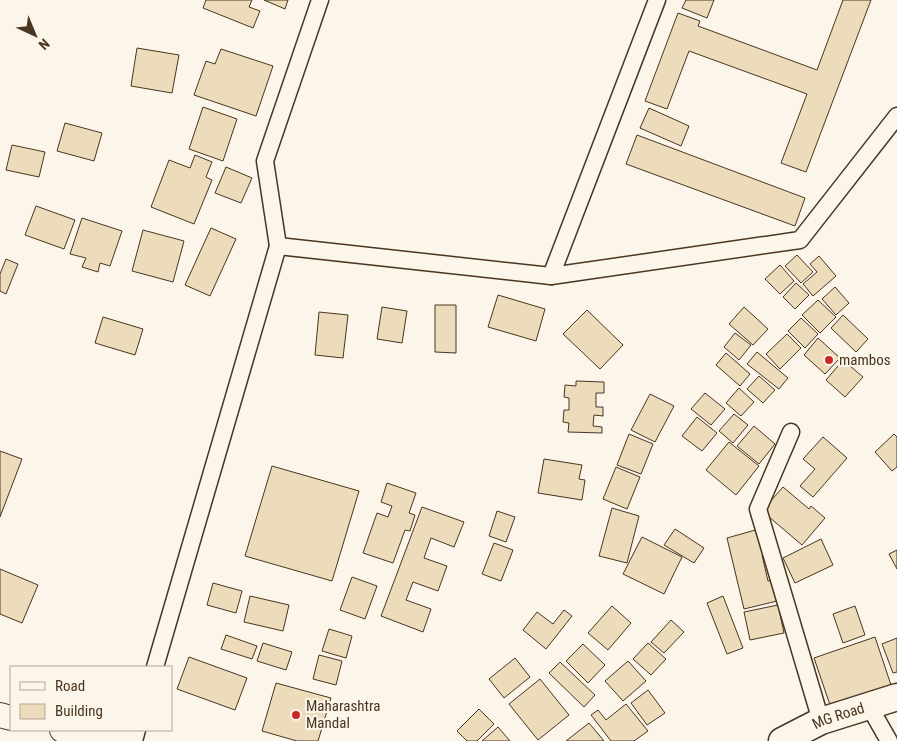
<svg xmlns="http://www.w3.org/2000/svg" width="897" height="741" font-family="'Roboto Condensed',sans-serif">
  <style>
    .building { fill: #ecdcbc; stroke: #4a3520 }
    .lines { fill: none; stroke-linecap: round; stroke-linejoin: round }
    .street-casing { stroke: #4a3520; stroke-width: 19 }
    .secondary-casing { stroke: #4a3520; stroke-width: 26 }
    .primary-casing { stroke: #4a3520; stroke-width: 29 }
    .street { stroke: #fbf6e9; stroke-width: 16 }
    .secondary { stroke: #fbf6e9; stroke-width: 24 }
    .primary { stroke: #fbf6e9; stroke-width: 26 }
    .poi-dot { fill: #c62828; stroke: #fbf6e9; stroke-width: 2 }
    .labels { text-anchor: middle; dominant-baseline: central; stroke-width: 4; stroke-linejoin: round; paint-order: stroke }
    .poi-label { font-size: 15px; fill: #4a3520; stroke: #fbf6e9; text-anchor: start }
    .street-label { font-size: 15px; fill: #4a3520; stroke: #fbf6e9 }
  </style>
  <rect width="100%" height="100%" fill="#fbf6e9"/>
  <g class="building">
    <path d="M 206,0 L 252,0 L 249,7 L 260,11 L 253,28 L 203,8 Z"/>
    <path d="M 264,0 L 288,0 L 285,9 Z"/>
    <path d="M 686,0 L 714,0 L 707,18 L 682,8 Z"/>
    <path d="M 843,0 L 871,0 L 806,172 L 781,163 L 807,94 L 689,51 L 667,109 L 645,101 L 678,13 L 700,21 L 698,26 L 817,70 Z"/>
    <path d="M 137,48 L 179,55 L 172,93 L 131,86 Z"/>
    <path d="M 221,49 L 273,66 L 256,116 L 194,95 L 206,61 L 215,64 Z"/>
    <path d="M 203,107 L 237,119 L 223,161 L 189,149 Z"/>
    <path d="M 649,108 L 689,126 L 681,146 L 640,128 Z"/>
    <path d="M 65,123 L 102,133 L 94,161 L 57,151 Z"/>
    <path d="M 637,135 L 805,198 L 795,226 L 626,164 Z"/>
    <path d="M 12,145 L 45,152 L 39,177 L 6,170 Z"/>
    <path d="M 195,155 L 212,162 L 206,177 L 212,180 L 194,224 L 151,207 L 169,160 L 190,168 Z"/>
    <path d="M 226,167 L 252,178 L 241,203 L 215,193 Z"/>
    <path d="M 36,206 L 75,220 L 64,249 L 25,235 Z"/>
    <path d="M 82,218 L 122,231 L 110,266 L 100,263 L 98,272 L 82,267 L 86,258 L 70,254 Z"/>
    <path d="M 211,228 L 236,239 L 210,296 L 185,285 Z"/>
    <path d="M 143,230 L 184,241 L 173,282 L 132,271 Z"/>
    <path d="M 797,255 L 813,272 L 801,283 L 785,266 Z"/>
    <path d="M 819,256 L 836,276 L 813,296 L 803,284 L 817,272 L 810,264 Z"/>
    <path d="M 6,259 L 18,264 L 6,294 L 0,291 L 0,274 Z"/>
    <path d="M 780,265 L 794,281 L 780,294 L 765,279 Z"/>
    <path d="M 796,283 L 809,295 L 795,309 L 783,297 Z"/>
    <path d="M 835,287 L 849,303 L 836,315 L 822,299 Z"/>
    <path d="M 498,295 L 545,309 L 536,341 L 488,327 Z"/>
    <path d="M 818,300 L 836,317 L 820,333 L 802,315 Z"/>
    <path d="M 435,305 L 456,305 L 456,353 L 435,352 Z"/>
    <path d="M 382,307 L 407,311 L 402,343 L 377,339 Z"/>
    <path d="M 744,307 L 768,329 L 753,345 L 729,324 Z"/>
    <path d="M 587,310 L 623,345 L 600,369 L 563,334 Z"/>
    <path d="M 319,312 L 348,315 L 343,358 L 315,355 Z"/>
    <path d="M 843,315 L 868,339 L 856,352 L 831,328 Z"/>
    <path d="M 103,317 L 143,329 L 135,355 L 95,343 Z"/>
    <path d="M 801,318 L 818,334 L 805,348 L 788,331 Z"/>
    <path d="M 735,333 L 751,345 L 739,360 L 724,347 Z"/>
    <path d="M 787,334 L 801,348 L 780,369 L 766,354 Z"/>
    <path d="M 818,338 L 840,358 L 825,374 L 804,355 Z"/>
    <path d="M 757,352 L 788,378 L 779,389 L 747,364 Z"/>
    <path d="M 726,353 L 750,374 L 740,386 L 716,365 Z"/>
    <path d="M 843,360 L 863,377 L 845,397 L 826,380 Z"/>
    <path d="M 759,376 L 775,390 L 763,403 L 747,389 Z"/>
    <path d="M 576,381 L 604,382 L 604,393 L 596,393 L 596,407 L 603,407 L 603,416 L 594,415 L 593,426 L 602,427 L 602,433 L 568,432 L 569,423 L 563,422 L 564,410 L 569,410 L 569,398 L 564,397 L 565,385 L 576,386 Z"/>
    <path d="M 739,388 L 754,402 L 741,416 L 726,403 Z"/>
    <path d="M 705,393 L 725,409 L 711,425 L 691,409 Z"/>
    <path d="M 650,394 L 674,406 L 655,442 L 631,430 Z"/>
    <path d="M 734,414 L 748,425 L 733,443 L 719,431 Z"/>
    <path d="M 697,417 L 717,433 L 702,451 L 682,436 Z"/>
    <path d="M 754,426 L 775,444 L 759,464 L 737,446 Z"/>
    <path d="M 629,434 L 653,444 L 641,474 L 617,465 Z"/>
    <path d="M 894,434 L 897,437 L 897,467 L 892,471 L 875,452 Z"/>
    <path d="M 823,437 L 847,458 L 813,497 L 800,486 L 815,469 L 803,459 Z"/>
    <path d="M 729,442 L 759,466 L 736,495 L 706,470 Z"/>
    <path d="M 0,451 L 22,459 L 0,517 Z"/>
    <path d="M 544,459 L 582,465 L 579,479 L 585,480 L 582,500 L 538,493 Z"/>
    <path d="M 272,466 L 359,491 L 332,581 L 245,556 Z"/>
    <path d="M 616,467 L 640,477 L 627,509 L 603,499 Z"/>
    <path d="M 387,483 L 416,493 L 409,513 L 415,515 L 410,531 L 405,530 L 393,563 L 363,553 L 377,513 L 388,517 L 392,506 L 381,502 Z"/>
    <path d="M 783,487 L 809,509 L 811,506 L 825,518 L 802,545 L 762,511 Z"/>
    <path d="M 422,507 L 464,522 L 454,547 L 431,538 L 424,558 L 447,566 L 438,591 L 413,582 L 406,600 L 431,609 L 423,632 L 381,616 Z"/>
    <path d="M 612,508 L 639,516 L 627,563 L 599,556 Z"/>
    <path d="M 497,511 L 515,517 L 506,542 L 489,536 Z"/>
    <path d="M 675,529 L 704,548 L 694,563 L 664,545 Z"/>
    <path d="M 759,529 L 766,555 L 762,555 L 768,581 L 772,580 L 777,601 L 744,609 L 727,538 Z"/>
    <path d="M 642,537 L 682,557 L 664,594 L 623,574 Z"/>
    <path d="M 821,539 L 833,565 L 795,583 L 783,558 Z"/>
    <path d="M 494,543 L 513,550 L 501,581 L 482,574 Z"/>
    <path d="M 897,550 L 897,569 L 889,554 Z"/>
    <path d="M 0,569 L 38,585 L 22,623 L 0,614 Z"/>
    <path d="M 352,577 L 377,586 L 365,619 L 340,610 Z"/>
    <path d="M 213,583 L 242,591 L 236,613 L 207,605 Z"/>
    <path d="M 250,596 L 289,605 L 283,631 L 244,622 Z"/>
    <path d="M 723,596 L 743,648 L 727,654 L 707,603 Z"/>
    <path d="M 778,605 L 784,633 L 750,640 L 744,612 Z"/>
    <path d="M 612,606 L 631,623 L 608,650 L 588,633 Z"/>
    <path d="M 855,606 L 865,635 L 843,643 L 833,614 Z"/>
    <path d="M 564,610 L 572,616 L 546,649 L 523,630 L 537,612 L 553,624 Z"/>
    <path d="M 671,620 L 684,632 L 664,653 L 651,642 Z"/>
    <path d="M 329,629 L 352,636 L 346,658 L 322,651 Z"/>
    <path d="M 226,635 L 257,646 L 252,659 L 221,649 Z"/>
    <path d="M 875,637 L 891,685 L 830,705 L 814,658 Z"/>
    <path d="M 897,638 L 897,672 L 893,673 L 882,644 Z"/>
    <path d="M 263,643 L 292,652 L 286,670 L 257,661 Z"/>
    <path d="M 648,643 L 666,659 L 651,675 L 633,659 Z"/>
    <path d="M 583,644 L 605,665 L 588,683 L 566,661 Z"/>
    <path d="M 319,655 L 342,661 L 336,685 L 313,679 Z"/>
    <path d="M 189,657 L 247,678 L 235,710 L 177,689 Z"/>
    <path d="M 515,658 L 530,677 L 504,698 L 489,679 Z"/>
    <path d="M 628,661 L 646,681 L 623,701 L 605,681 Z"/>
    <path d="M 560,662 L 595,695 L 584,707 L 549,673 Z"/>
    <path d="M 540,679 L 569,715 L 538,740 L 509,704 Z"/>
    <path d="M 276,683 L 331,698 L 318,741 L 297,741 L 262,731 Z"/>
    <path d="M 648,690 L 665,713 L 647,725 L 631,703 Z"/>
    <path d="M 626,704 L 648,731 L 634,741 L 611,741 L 591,715 L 598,710 L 606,720 Z"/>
    <path d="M 479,709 L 494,724 L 477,741 L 467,741 L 457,731 Z"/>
    <path d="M 589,723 L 604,741 L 566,741 Z"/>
    <path d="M 498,727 L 510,741 L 482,741 Z"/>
  </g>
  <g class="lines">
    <defs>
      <g id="street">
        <path d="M 278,246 L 551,276 L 800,240 L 897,116"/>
        <path d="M 551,276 L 657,0"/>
        <path d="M 791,432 L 758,509 L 821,721"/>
        <path d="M 155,667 L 278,246 L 265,161 L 320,0"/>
        <path d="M 869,706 L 889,741"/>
        <path d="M 134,741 L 137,730"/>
      </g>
      <g id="secondary">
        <path d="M 0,715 L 11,718"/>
        <path d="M 62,730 L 125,741"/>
      </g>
      <g id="primary">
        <path id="s1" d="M 782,741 L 821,721 L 897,697"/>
      </g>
    </defs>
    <use href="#street" class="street-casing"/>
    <use href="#secondary" class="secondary-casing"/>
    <use href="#primary" class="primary-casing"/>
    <use href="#street" class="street"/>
    <use href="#secondary" class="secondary"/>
    <use href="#primary" class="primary"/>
  </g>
  <g class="poi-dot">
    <circle cx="829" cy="360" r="5"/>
    <circle cx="296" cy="715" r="5"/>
  </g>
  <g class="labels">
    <g class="poi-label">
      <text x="839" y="360">mambos</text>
      <text x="306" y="706">Maharashtra<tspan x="306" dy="17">Mandal</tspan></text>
    </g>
    <g class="street-label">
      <text stroke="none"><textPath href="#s1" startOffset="62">MG Road</textPath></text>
    </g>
  </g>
  <rect x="10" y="666" width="162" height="65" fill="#fbf6e9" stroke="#b4a999"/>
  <rect x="20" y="682" width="25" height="8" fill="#fbf6e9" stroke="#b4a999"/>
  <text x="55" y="691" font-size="15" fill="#4a3520">Road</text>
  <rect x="20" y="704" width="25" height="15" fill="#ecdcbc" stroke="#b4a999"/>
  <text x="55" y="716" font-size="15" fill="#4a3520">Building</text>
  <g transform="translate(35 35) rotate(136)" stroke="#fbf6e9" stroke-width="4" paint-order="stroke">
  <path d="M0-4L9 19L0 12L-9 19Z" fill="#4a3520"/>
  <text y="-8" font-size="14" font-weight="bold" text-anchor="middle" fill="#4a3520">N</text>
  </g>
</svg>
